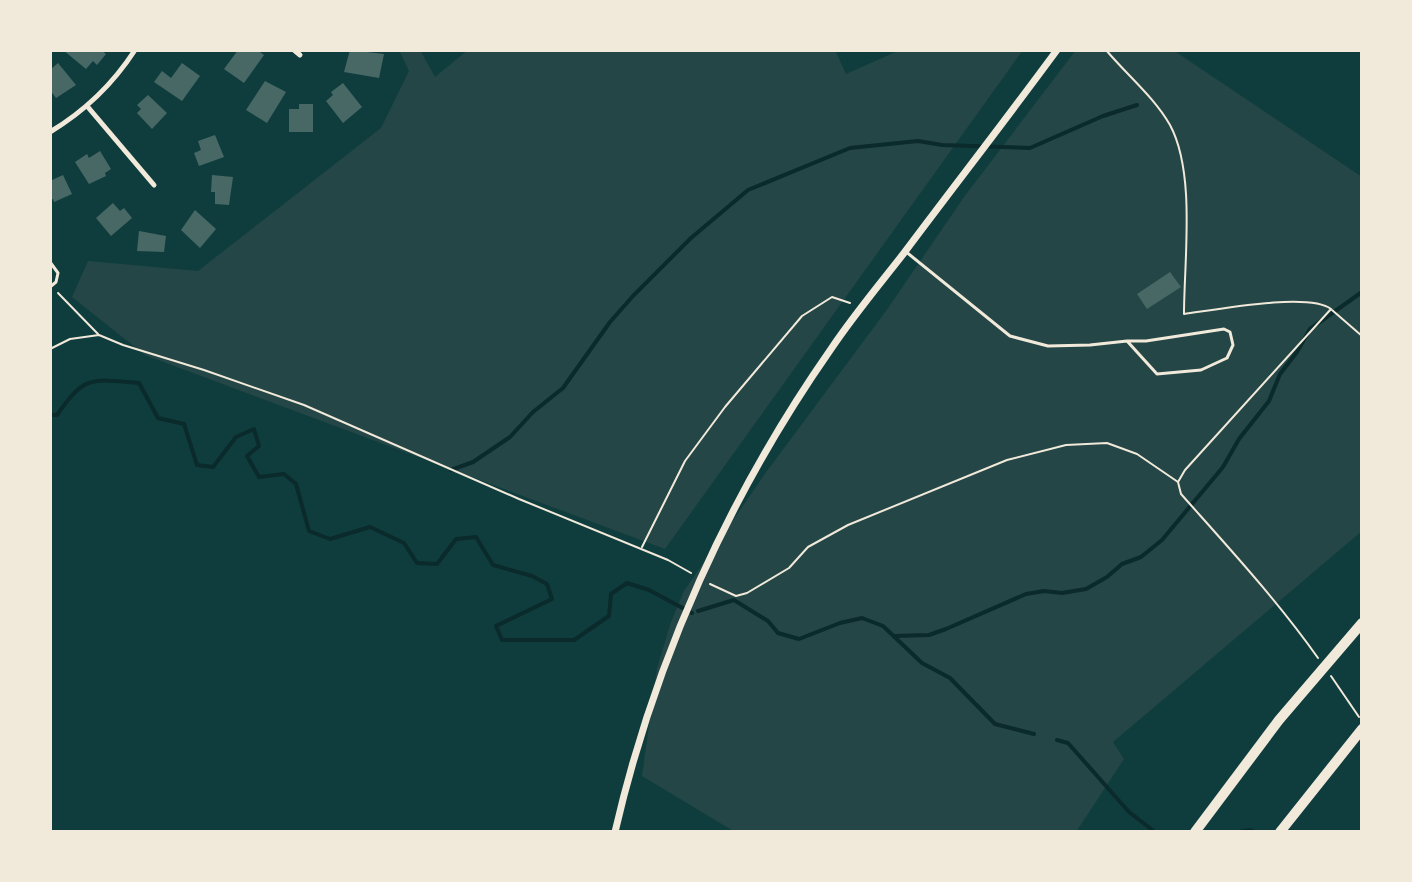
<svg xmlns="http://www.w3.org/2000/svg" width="1412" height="882" font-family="'Nunito Sans',sans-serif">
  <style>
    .green { fill: #244646 }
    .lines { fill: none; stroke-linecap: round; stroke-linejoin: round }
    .stream { stroke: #0a2a2b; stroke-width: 4 }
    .building { fill: #486865 }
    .path { stroke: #f1e9da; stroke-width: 2 }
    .service { stroke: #f1e9da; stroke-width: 3 }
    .minor { stroke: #f1e9da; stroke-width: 5 }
    .tertiary { stroke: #f1e9da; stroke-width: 7 }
    .motorway { stroke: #f1e9da; stroke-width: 10 }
  </style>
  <rect width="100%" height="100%" fill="#0f3d3e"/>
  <g class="green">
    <path d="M 399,50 L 420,50 L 435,77 L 468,50 L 835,50 L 846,74 L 900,50 L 1023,50 L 665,549 L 145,355 L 72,297 L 88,261 L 198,271 L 381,128 L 409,71 Z"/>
    <path d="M 1076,50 L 1173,50 L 1362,177 L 1362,531 L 1113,742 L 1124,759 L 1076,832 L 735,832 L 642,776 L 657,668 L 671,622 L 684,591 L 767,471 L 886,311 L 964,197 Z"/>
  </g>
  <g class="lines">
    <g class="stream">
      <path d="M 50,415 L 57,415 C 85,374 93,379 139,383 L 158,418 L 184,424 L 197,465 L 213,467 L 236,437 L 254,429 L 259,446 L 247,456 L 259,477 L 284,474 L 296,484 L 309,531 L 330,539 L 370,527 L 404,543 L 417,563 L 437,564 L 456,539 L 476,537 L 493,565 L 532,576 L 547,584 L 552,599 L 496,626 L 502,640 L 574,640 L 609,616 L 611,594 L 627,583 L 649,590 L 692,613"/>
      <path d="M 451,470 L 473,462 L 510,437 L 533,412 L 563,388 L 610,322 L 633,296 L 691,238 L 748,190 L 850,148 L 918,141 L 942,145 L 1030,148 L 1103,116 L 1137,105"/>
      <path d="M 698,611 L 734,600 L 768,621 L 778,633 L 799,639 L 840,623 L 862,618 L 883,626 L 922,663 L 950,678 L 995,724 L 1034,734"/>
      <path d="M 894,636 L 929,635 L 946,629 L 1026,594 L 1044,591 L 1062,593 L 1086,589 L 1107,577 L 1122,564 L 1141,557 L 1162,540 L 1223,467 L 1239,439 L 1269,401 L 1280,374 L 1297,352 L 1310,329 L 1362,292"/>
      <path d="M 1057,740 L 1068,743 L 1129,812 L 1155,832"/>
      <path d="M 1239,832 L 1250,830 L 1255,832"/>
    </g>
  </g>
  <g class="building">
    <path d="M 63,50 L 101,50 L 106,54 L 97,65 L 93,61 L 86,69 Z"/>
    <path d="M 238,50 L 248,52 L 257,50 L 264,55 L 244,83 L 224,69 Z"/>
    <path d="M 350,50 L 384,54 L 379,78 L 344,72 Z"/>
    <path d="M 58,63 L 76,85 L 56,98 L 50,90 L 50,70 Z"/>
    <path d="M 182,63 L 200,76 L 182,101 L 154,82 L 162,71 L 171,78 Z"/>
    <path d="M 265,81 L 286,92 L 267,123 L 246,110 Z"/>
    <path d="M 343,83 L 362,107 L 343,123 L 326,101 L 333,95 L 331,92 Z"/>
    <path d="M 148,95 L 167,113 L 152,129 L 137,113 L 141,109 L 137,105 Z"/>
    <path d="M 299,104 L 313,104 L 313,132 L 289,132 L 289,109 L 299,109 Z"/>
    <path d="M 215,135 L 224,157 L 199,166 L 194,153 L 201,150 L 198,141 Z"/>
    <path d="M 100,151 L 111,169 L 105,173 L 106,176 L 89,184 L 75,162 L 87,154 L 89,158 Z"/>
    <path d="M 63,175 L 72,194 L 54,202 L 53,199 L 50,200 L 50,181 Z"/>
    <path d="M 212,175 L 233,177 L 229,205 L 215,204 L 215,192 L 211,192 Z"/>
    <path d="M 113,203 L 120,211 L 124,208 L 132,218 L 111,236 L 96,218 Z"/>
    <path d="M 195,210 L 216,229 L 200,248 L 181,230 Z"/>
    <path d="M 139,231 L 166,236 L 164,252 L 137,251 Z"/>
    <path d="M 1170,272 L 1181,287 L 1147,309 L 1137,294 Z"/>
  </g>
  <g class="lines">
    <g class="path">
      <path d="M 1106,50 C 1127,75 1154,97 1170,125 C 1196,173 1184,261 1184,314 C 1214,310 1309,292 1331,309 L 1185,470 L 1178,482 L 1181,494 C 1228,547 1277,600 1318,658"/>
      <path d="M 58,293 L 98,334"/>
      <path d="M 1332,310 L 1362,336"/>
      <path d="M 50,349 L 70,339 L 99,335 L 123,345 L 204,370 L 304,405 L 519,499 L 668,560 L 691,573"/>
      <path d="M 642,547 L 685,461 L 725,407 L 802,316 L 832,297 L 850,303"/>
      <path d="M 710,584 L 736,596 L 747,593 L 789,568 L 808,547 L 848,525 L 1007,460 L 1066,445 L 1107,443 L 1137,454 L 1178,482"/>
      <path d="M 1331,676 L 1359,717"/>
    </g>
    <g class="service">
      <path d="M 905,251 L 1010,336 L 1048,346 L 1090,345 L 1127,341 L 1157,374 L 1201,370 L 1227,358 L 1233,345 L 1230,332 L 1224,329 L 1146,341 L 1127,341"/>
      <path d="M 50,262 L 58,273 L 56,282 L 50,287"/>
    </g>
    <g class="minor">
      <path d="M 294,50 L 300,55"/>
      <path d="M 87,106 L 154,185"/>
      <path d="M 50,132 C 85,111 113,84 135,50"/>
    </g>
    <path class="tertiary" d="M 615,832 C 655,659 729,495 831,349 C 853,316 879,285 904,253 C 955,185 1007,118 1057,50"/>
    <g class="motorway">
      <path d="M 1195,832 L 1279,720 L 1362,623"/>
      <path d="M 1280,832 L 1362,729"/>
    </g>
  </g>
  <rect width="1412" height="882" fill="none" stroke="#f1e9da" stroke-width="104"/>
</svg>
